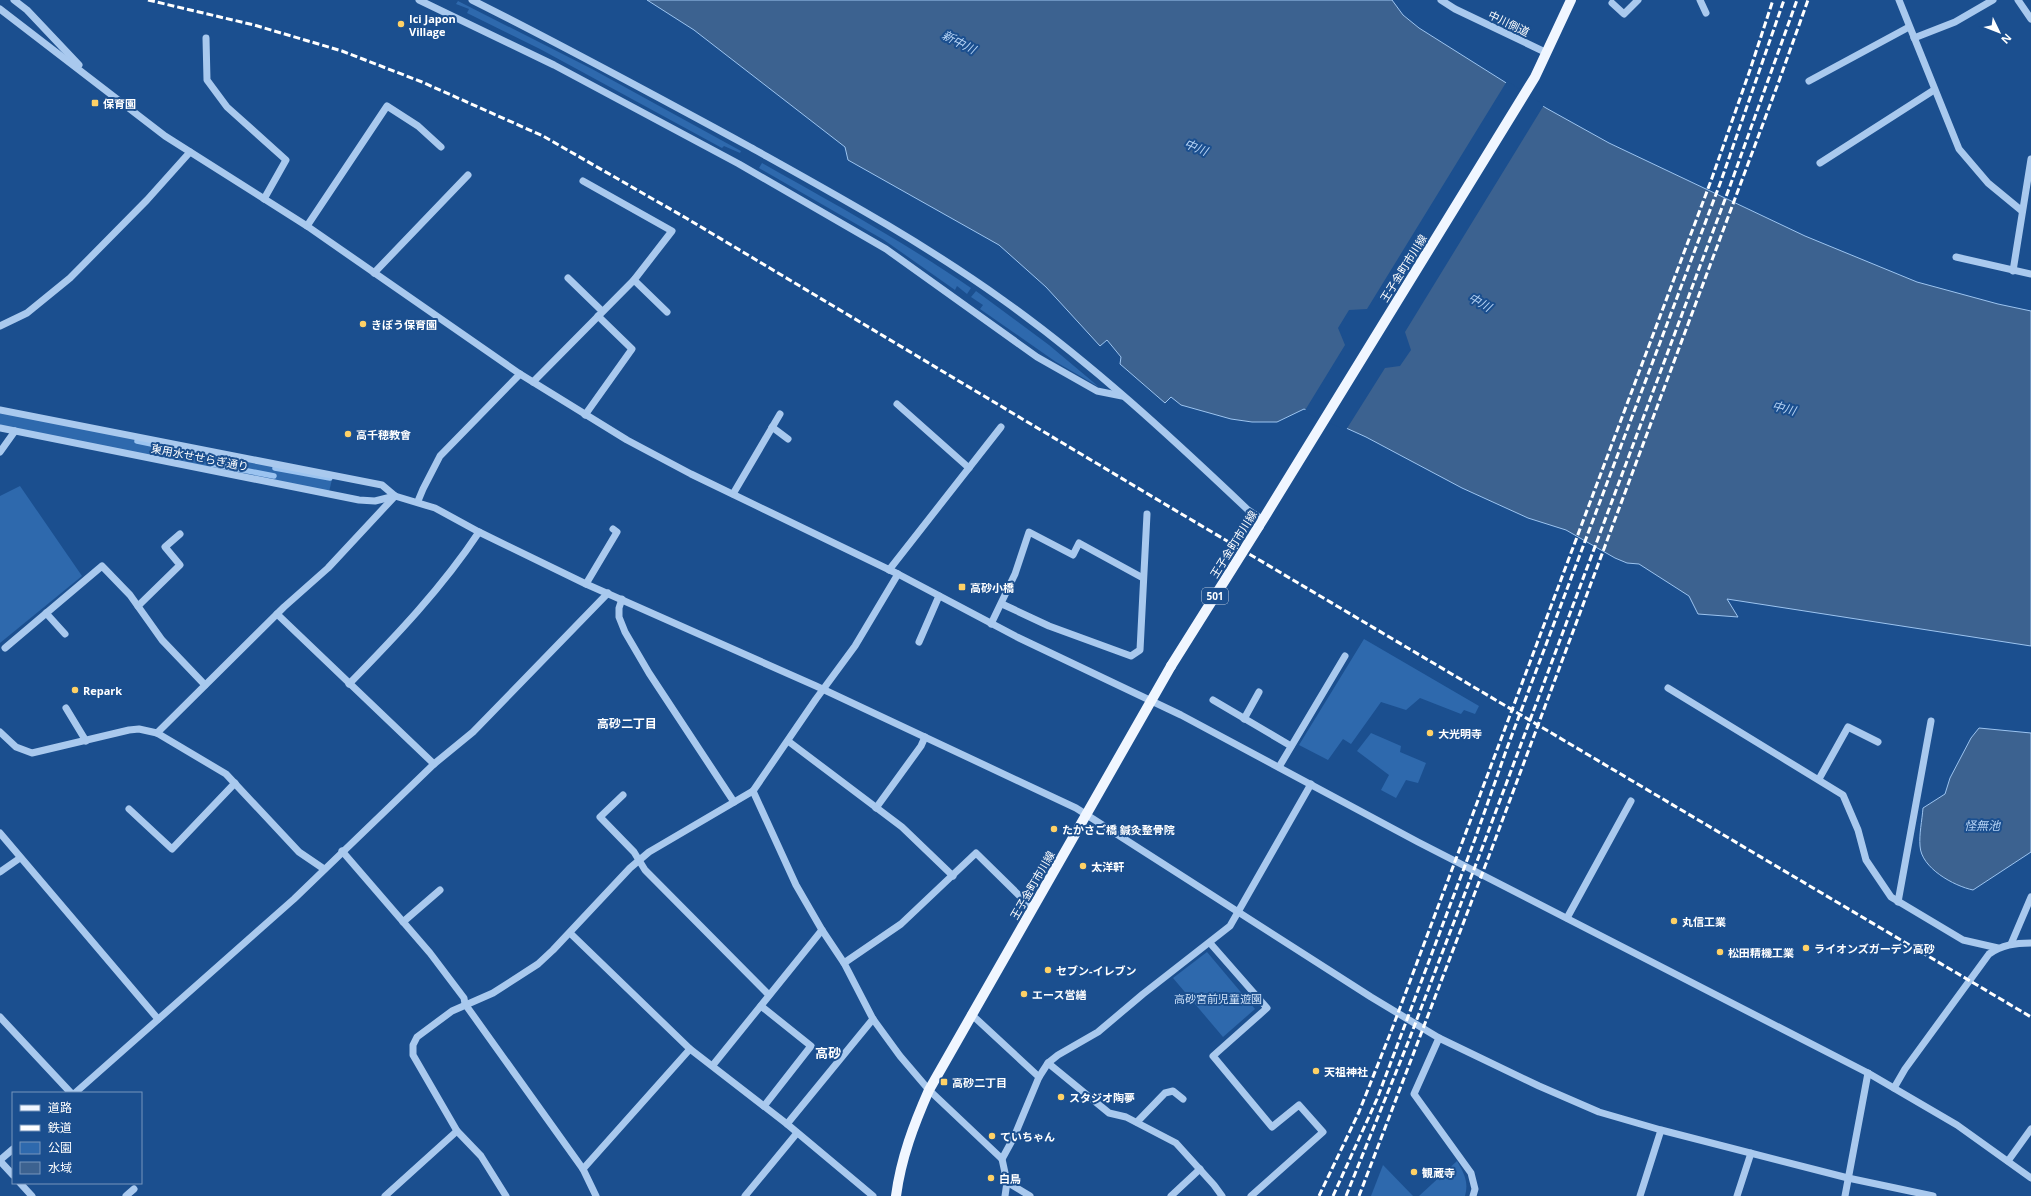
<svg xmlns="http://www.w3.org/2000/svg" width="2031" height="1196" font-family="'Open Sans','Noto Sans JP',sans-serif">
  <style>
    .green { fill: #2e69ad }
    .water { fill: #3c6290; stroke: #9cc4f0 }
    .pier { fill: #1b4f8f }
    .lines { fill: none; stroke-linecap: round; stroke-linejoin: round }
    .stream { stroke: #9cc4f0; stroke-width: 5.5 }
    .minor { stroke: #a9c9ee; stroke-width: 7 }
    .major { stroke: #f0f6ff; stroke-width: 10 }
    .rail { stroke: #fff; stroke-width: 3; stroke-dasharray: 7 3; stroke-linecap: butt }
    .major-bridge { stroke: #f0f6ff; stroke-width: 10 }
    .poi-dot { fill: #ffd166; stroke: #1b4f8f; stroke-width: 1.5 }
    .labels { text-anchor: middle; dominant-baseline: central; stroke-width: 4; stroke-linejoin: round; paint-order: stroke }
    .shield { fill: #1b4f8f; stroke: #bbcadd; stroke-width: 1 }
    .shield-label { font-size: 10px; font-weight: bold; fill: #fff }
    .poi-label { font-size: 11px; font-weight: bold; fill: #fff; stroke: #1b4f8f; text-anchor: start }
    .street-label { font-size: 11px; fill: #fff; stroke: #1b4f8f }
    .park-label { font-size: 11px; fill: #cfe3fa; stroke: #1b4f8f }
    .water-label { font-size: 12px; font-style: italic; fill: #b5d3f5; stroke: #1b4f8f }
    .neighbourhood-label { font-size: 12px; font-weight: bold; fill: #fff; stroke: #1b4f8f }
    .quarter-label { font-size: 13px; font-weight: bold; fill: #fff; stroke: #1b4f8f }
  </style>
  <rect width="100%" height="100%" fill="#1b4f8f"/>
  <g class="green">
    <path d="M 458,1 L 592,69 L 741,151 L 740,153 L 724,146 L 722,148 L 540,49 L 467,13 L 469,9 L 456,4 Z"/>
    <path d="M 762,163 C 833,203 904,242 971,288 L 967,294 L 957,286 L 955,290 L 884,240 L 759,168 Z"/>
    <path d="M 976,291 L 1049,345 L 1099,387 L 1056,362 L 980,309 L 983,305 L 971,297 Z"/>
    <path d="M 0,411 L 333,475 L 329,492 L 0,426 Z"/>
    <path d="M 20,486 L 82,576 L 0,643 L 0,496 Z"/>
    <path d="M 1364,639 L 1479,706 L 1475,714 L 1464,710 L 1461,714 L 1420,698 L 1406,710 L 1381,702 L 1351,744 L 1343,739 L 1328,760 L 1299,745 Z"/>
    <path d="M 1371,733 L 1401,746 L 1400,752 L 1426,763 L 1418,783 L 1406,780 L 1396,798 L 1381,790 L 1389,775 L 1357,751 Z"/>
    <path d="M 1207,952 L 1255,1009 L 1223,1037 L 1173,978 Z"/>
    <path d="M 1457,1161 C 1464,1173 1469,1182 1465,1196 L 1419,1196 Z"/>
    <path d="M 1383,1165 L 1413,1196 L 1371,1196 Z"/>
  </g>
  <g class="water">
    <path d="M 647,0 L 1392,0 L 1403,15 L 1419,28 L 1546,108 L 1609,143 L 1805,236 L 1917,282 L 1998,304 L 2031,311 L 2031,646 L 1727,599 L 1738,617 L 1698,614 L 1689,596 L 1639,564 L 1627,563 L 1615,558 L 1566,530 L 1528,518 L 1462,488 L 1366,437 L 1304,409 L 1277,422 L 1252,422 L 1231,419 L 1181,405 L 1171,397 L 1165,403 L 1120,364 L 1121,357 L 1107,340 L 1100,346 L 1046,287 L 999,245 L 848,160 L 845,147 L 694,30 Z"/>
    <path d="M 1979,728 L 2031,733 L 2031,852 L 1973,890 C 1954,886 1921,868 1920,846 C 1919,834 1922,821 1923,808 L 1945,794 L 1950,778 L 1971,738 Z"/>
  </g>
  <path class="pier" d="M 1507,81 L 1544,105 L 1405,332 L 1411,350 L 1400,366 L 1385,368 L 1346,430 L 1304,412 L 1345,345 L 1338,328 L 1349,310 L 1367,309 Z"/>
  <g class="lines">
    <g class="stream">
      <path d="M 137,441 L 210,456"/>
      <path d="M 212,464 L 274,476"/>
      <path d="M 275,468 L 330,478"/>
    </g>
    <g class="minor">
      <path d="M 14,0 L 27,10 L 79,65"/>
      <path d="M 419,0 L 554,65 L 739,164 L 886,249 L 1037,357 L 1097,391 L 1122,396"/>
      <path d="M 472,0 C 566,47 658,97 750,147 C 836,195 922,242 1003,300 C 1090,362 1170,436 1248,510 L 1263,520"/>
      <path d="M 1441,0 L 1455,9 L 1547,53"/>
      <path d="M 1700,0 L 1706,13"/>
      <path d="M 1899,0 L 1959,149 L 1988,183 L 2022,211"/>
      <path d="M 2018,0 L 2031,19"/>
      <path d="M 1612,3 L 1624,14 L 1638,0"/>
      <path d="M 0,9 L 165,136 L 307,226 L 520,374 L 627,440 L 691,474 L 898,574 L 1017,637 L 1181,715 L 1418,842 L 1868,1073 L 1957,1125 L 2031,1178"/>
      <path d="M 206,38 L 207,80 L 227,107 L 286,160 L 264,199"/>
      <path d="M 1914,38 L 1955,22 L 1993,0"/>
      <path d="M 1809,81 L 1909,27"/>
      <path d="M 1820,163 L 1934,90"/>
      <path d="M 307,226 L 387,106 L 418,126 L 441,147"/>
      <path d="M 1956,257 L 2031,274"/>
      <path d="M 2013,271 L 2031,159"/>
      <path d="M 374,273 L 468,175"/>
      <path d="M 568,278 L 602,311"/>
      <path d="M 634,280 L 667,312"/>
      <path d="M 0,326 L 27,313 L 70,278 L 147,200 L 190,152"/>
      <path d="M 533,382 L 634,280 L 672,231 L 583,181"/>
      <path d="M 897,404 L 969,468"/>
      <path d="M 0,410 L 382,485 L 395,496 L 435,508 L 479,532 L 586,584 L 816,686 L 1076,808 L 1371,997 L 1439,1038 L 1539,1086 L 1599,1112 L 1661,1130 L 1848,1178 L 1933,1196"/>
      <path d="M 585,415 L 632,349 L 598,316"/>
      <path d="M 772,427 L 788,439"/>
      <path d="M 0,428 L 359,500 L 375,501 L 395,496"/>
      <path d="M 0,452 L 15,431"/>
      <path d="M 733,494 L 780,414"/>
      <path d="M 418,501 L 423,489 L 440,456 L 520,374"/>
      <path d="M 889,570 L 1001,427"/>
      <path d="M 586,584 L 617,532 L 613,529"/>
      <path d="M 622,599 L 619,608 L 619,617 L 625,632 L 649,673 L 734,802"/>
      <path d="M 1002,604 L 1049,626 L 1131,656 L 1140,650 L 1147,514"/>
      <path d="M 138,606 L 180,565 L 165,547 L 180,534"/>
      <path d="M 46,613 L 65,634"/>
      <path d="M 277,614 L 434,764"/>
      <path d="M 991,624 L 1015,574 L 1029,532 L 1073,555 L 1079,543 L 1143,578"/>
      <path d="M 919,642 L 939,596"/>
      <path d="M 5,648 L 102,566 L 130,595 L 162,640 L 205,685"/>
      <path d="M 349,684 C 395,637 442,588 479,532"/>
      <path d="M 1668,688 L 1843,795 L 1858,830 L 1866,860 L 1891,897 L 1963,940 L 1998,948"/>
      <path d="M 1213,700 L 1291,746"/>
      <path d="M 66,708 L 86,741"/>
      <path d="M 1244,719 L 1259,692"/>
      <path d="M 0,732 L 16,747 L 32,753 L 129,730 L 139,729 L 157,733 L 226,774 L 299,852 L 324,869"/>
      <path d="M 157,733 L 284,607 L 328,568 L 395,496"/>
      <path d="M 788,741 L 902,827 L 953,876"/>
      <path d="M 1279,767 L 1345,656"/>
      <path d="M 1819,779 L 1848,727 L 1878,742"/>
      <path d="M 753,791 L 796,885 L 822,930 L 844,963 L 873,1019 L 900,1056 L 929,1090 L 1002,1159 L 1007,1182 L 1005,1196"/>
      <path d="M 623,795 L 600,817 L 634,852 L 645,870 L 769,995"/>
      <path d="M 876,808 L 921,746 L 925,737"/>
      <path d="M 129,809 L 172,849 L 235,783"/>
      <path d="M 0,833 L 158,1019"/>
      <path d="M 342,851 L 430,953 L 464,998 L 465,1004 L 583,1169 L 596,1196"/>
      <path d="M 0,872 L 20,858"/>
      <path d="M 1898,902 L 1931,721"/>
      <path d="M 1567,918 L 1631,801"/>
      <path d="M 403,922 L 440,890"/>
      <path d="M 570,933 L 690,1049 L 787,1124 L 873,1196"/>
      <path d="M 1210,943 L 1267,1008 L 1213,1056 L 1272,1127 L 1299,1105 L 1323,1132 L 1251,1196"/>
      <path d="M 2011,944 L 2031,897"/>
      <path d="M 844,963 L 901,924 L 976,853 L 1033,909"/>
      <path d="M 761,1006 L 811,1046 L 764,1106"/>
      <path d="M 971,1014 L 1039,1077"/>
      <path d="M 0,1017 L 71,1093"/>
      <path d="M 1439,1038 L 1414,1094 L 1471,1173 L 1475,1189 L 1473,1196"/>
      <path d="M 1048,1063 L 1109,1113 L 1126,1117 L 1176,1143 L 1214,1185 L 1222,1196"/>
      <path d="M 713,1065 L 822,930"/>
      <path d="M 1894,1088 L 1905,1069 L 1989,954 C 2002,945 2015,943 2031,943"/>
      <path d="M 75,1093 L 294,899 L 434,764 L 473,732 L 608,593"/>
      <path d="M 1137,1122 L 1165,1093 L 1173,1091 L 1183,1099"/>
      <path d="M 787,1124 L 873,1019"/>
      <path d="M 1002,1159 L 1014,1137 L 1039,1077 L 1048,1063 L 1058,1055 L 1098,1032 L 1143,994 L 1230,926 L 1311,784"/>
      <path d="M 0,1160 L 13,1149"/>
      <path d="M 0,1161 L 13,1175"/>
      <path d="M 2008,1161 L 2031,1129"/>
      <path d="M 583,1169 L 690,1049"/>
      <path d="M 1007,1182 L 1030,1196"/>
      <path d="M 20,1183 L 32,1196"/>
      <path d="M 126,1196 L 134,1189"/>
      <path d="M 385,1196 L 457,1131"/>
      <path d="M 506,1196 L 481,1156 L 457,1131 L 413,1055 L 413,1045 L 417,1037 L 452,1011 L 493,993 L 538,964 L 553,950 L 630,868 L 649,852 L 753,791 L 816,699 L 855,646 L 898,574"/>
      <path d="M 745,1196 L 797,1133"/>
      <path d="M 1171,1196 L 1200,1169"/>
      <path d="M 1640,1196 L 1661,1130"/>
      <path d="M 1737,1196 L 1751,1153"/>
      <path d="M 1845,1196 L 1868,1073"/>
    </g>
    <g class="major">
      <path d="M 1259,526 L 1535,77 L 1571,0"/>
      <path d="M 896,1196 C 901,1158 914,1124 929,1090 L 1171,666"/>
    </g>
    <g class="rail">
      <path d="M 148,0 L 254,25 L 342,51 L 422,82 L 543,136 L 686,218 L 1163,503 L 2031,1017"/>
      <path d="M 1319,1196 L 1359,1112 L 1392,1029 L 1712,178 L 1750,70 L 1773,0"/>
      <path d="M 1333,1196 L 1377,1099 L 1475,839 L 1507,748 L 1721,181 L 1784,0"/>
      <path d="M 1346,1196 L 1409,1040 L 1484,843 L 1730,186 L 1797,0"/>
      <path d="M 1359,1196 L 1492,848 L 1779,81 L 1808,0"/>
    </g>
    <path class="major-bridge" d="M 1171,666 L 1259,526"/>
  </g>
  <g class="poi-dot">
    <circle cx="401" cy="24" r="4"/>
    <rect x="91" y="99" width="8" height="8" rx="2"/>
    <circle cx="363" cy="324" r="4"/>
    <circle cx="348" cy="434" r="4"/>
    <rect x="958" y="583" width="8" height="8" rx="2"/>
    <circle cx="75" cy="690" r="4"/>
    <circle cx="1430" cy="733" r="4"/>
    <circle cx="1054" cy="829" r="4"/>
    <circle cx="1083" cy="866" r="4"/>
    <circle cx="1674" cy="921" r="4"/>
    <circle cx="1806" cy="948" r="4"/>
    <circle cx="1720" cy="952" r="4"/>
    <circle cx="1048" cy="970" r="4"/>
    <circle cx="1024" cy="994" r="4"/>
    <circle cx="1316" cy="1071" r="4"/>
    <rect x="940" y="1078" width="8" height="8" rx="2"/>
    <circle cx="1061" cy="1097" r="4"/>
    <circle cx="992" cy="1136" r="4"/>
    <circle cx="1414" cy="1172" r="4"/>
    <circle cx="991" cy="1178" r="4"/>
  </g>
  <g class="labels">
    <rect class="shield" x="1202" y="588" width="26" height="16" rx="3"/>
    <g class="shield-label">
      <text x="1215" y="596">501</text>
    </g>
    <g class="poi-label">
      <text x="409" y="18">Ici Japon<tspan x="409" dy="13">Village</tspan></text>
      <text x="103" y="103">保育園</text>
      <text x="371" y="324">きぼう保育園</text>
      <text x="356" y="434">高千穂教會</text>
      <text x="970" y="587">高砂小橋</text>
      <text x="83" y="690">Repark</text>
      <text x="1438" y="733">大光明寺</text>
      <text x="1062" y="829">たかさご橋 鍼灸整骨院</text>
      <text x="1091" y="866">太洋軒</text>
      <text x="1682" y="921">丸信工業</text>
      <text x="1814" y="948">ライオンズガーデン高砂</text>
      <text x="1728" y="952">松田精機工業</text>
      <text x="1056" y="970">セブン-イレブン</text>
      <text x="1032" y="994">エース営繕</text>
      <text x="1324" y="1071">天祖神社</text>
      <text x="952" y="1082">高砂二丁目</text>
      <text x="1069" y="1097">スタジオ陶夢</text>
      <text x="1000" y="1136">ていちゃん</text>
      <text x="1422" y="1172">観蔵寺</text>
      <text x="999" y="1178">白鳥</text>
    </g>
    <g class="street-label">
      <text transform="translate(1509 23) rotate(26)">中川側道</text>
      <text transform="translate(1403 268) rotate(-58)">王子金町市川線</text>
      <text transform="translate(200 457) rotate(11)">東用水せせらぎ通り</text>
      <text transform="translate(1233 544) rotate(-58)">王子金町市川線</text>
      <text transform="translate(1032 885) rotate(-60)">王子金町市川線</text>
    </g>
    <g class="park-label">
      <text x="1218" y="998">高砂宮前児童遊園</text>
    </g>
    <g class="water-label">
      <text transform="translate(959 42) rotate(27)">新中川</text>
      <text transform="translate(1196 147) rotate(22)">中川</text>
      <text transform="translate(1480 302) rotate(30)">中川</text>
      <text transform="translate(1784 408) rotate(15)">中川</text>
      <text x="1982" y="825">怪無池</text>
    </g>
    <g class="neighbourhood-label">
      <text x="627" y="723">高砂二丁目</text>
    </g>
    <g class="quarter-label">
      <text x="828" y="1053">高砂</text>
    </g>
  </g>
  <rect x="12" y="1092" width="130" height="92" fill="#1b4f8f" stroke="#7695bc"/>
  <rect x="20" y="1105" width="20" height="6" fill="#f0f6ff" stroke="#7695bc"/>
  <text x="48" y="1112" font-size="12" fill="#ffffff">道路</text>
  <rect x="20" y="1125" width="20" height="6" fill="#ffffff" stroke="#7695bc"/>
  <text x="48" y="1132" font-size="12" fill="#ffffff">鉄道</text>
  <rect x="20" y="1142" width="20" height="12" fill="#2e69ad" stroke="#7695bc"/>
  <text x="48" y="1152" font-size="12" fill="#ffffff">公園</text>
  <rect x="20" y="1162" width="20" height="12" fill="#3c6290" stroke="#7695bc"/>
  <text x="48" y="1172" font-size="12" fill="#ffffff">水域</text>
  <g transform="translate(1999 32) rotate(133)" stroke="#1b4f8f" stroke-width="3" paint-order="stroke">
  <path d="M0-3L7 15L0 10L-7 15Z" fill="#ffffff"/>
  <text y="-6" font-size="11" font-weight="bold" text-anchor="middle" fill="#ffffff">N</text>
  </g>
</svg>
